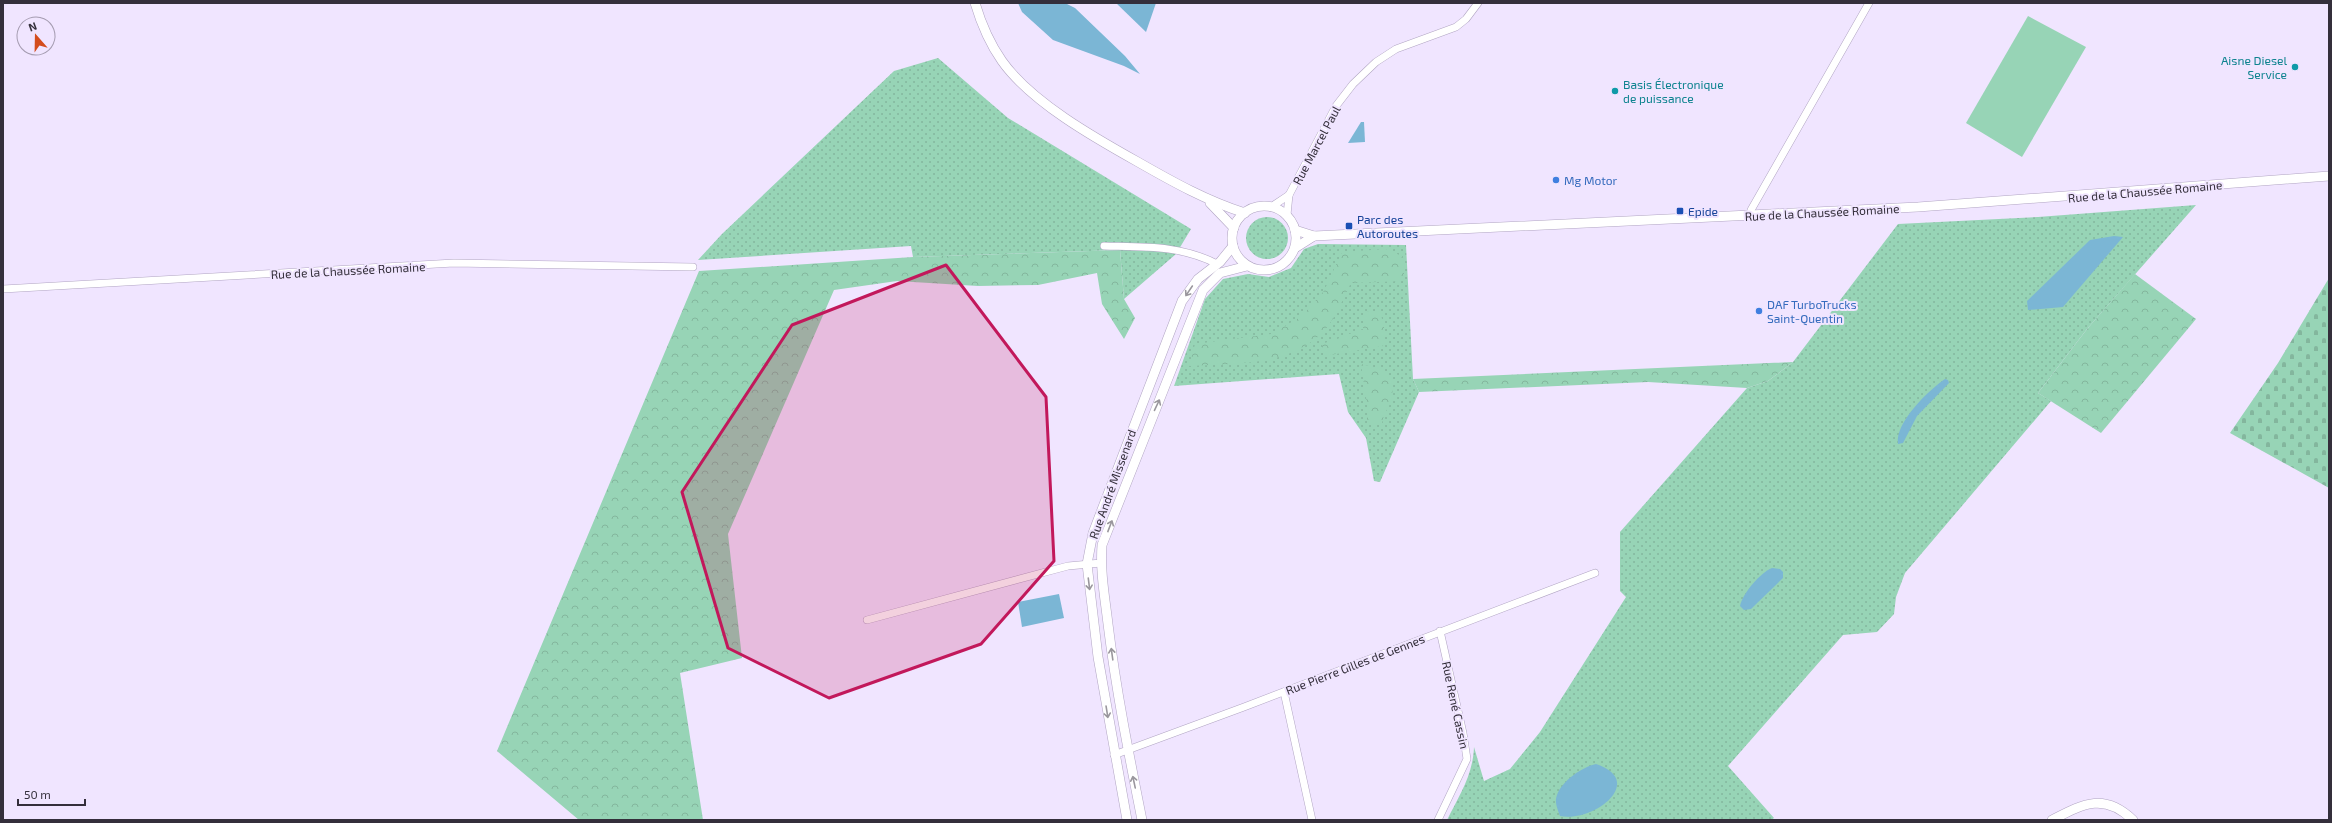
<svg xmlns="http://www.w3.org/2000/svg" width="2332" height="823" font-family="'Exo 2',sans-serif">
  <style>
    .grass { fill: url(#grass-dots) }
    .forest { fill: url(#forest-crowns) }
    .cemetery { fill: url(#cemetery-stones) }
    .garden { fill: #97d4b6 }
    .water { fill: #7bb6d5 }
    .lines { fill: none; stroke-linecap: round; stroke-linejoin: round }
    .minor-casing { stroke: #b1a5c3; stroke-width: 8 }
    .tertiary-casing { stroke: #b1a5c3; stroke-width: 10 }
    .minor { stroke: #fff; stroke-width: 7 }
    .tertiary { stroke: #fff; stroke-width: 9 }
    .oneway { stroke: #9a979d }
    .marked { fill: #c2185b; fill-opacity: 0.2; stroke: #c2185b; stroke-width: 3; stroke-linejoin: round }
    .culture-dot { fill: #0f9aa8; stroke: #f0e5ff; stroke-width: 1.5 }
    .shop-dot { fill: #3f7fe0; stroke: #f0e5ff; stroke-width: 1.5 }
    .transit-dot { fill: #1a4fb4; stroke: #f0e5ff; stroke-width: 1.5 }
    .labels { text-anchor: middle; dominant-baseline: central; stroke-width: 4; stroke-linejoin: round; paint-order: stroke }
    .culture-label { font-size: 12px; fill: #0d838f; stroke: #f0e5ff; text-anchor: end }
    .street-label { font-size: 12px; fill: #342f3b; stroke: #f0e5ff }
    .shop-label { font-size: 12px; fill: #366cbe; stroke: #f0e5ff; text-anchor: start }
    .transit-label { font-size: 12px; fill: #164399; stroke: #f0e5ff; text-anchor: start }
  </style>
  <defs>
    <pattern id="grass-dots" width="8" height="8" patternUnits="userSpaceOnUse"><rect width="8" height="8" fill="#97d4b6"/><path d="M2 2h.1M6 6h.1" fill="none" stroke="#83b69d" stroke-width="1.8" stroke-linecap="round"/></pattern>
    <pattern id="forest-crowns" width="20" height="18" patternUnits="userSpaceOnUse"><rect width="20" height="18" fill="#97d4b6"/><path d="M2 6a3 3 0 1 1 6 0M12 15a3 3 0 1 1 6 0" fill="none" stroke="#83b69d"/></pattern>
    <pattern id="cemetery-stones" width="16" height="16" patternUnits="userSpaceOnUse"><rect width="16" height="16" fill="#97d4b6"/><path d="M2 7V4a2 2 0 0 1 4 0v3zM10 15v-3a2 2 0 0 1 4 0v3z" fill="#83b69d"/></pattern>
  </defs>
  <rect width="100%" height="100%" fill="#f0e5ff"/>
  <g class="grass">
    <path d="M 938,58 L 1008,118 L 1191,229 L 1176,254 L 1124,299 L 1120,250 L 913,257 L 911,246 L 698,260 L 722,234 L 894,71 Z"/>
    <path d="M 2196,205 L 2087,329 L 2038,393 L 2051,401 L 1905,573 L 1896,597 L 1894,614 L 1877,632 L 1843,635 L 1728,766 L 1774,818 L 1771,820 L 1447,820 C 1459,796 1473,775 1474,747 L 1484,781 L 1510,769 L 1540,732 L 1626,597 L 1620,591 L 1620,532 L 1747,388 L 1768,381 L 1793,362 L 1898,224 L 2038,217 Z"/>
    <circle cx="1267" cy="238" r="21"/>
    <path d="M 1318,244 L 1406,245 L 1413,379 L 1419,392 L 1380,482 L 1374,481 L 1366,438 L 1348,412 L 1339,374 L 1174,386 L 1205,299 L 1223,279 L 1248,274 L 1269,277 L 1291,268 L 1304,249 Z"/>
  </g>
  <g class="forest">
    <path d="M 1386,249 L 1404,257 L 1404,281 L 1351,283 C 1342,300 1335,321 1320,335 C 1284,367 1234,363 1189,366 L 1195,344 L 1271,334 L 1302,316 L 1324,291 L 1342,252 Z"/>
    <path d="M 1120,250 L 1124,299 L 1135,318 L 1124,339 L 1102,304 L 1097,273 L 1038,285 L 978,286 L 897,281 L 834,290 L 728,534 L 742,658 L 680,673 L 703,820 L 579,820 L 497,751 L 699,271 L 913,257 Z"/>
    <path d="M 2135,274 L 2196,319 L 2101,433 L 2038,393 L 2087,329 Z"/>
    <path d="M 1380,311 L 1384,327 L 1383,346 L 1324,356 L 1322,344 L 1363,329 L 1365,312 Z"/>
    <path d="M 1793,362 L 1768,381 L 1747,388 L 1648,382 L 1419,392 L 1413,379 Z"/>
    <path d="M 1361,364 L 1381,369 L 1393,380 L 1392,400 L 1384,415 L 1382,423 L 1367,423 L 1367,404 Z"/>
  </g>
  <path class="cemetery" d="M 2329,278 L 2329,488 L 2230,433 L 2278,363 Z"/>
  <path class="garden" d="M 2028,16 L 2086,47 L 2022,157 L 1966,123 Z"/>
  <g class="water">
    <path d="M 1018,3 L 1065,3 L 1075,8 L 1125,56 L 1140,74 L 1124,66 L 1053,40 L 1022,12 Z"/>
    <path d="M 1116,3 L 1156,3 L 1146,32 Z"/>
    <path d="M 1361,122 L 1364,122 L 1365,142 L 1348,143 Z"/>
    <path d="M 2114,236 L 2123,237 L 2063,307 L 2028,310 L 2027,301 L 2090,240 Z"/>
    <path d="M 1945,379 L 1948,380 L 1949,383 L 1917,416 L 1903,443 L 1898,444 C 1895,422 1929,390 1945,379 Z"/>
    <path d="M 1772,568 L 1780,569 L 1783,572 L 1783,578 L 1751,609 L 1744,610 L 1740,606 C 1742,594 1761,572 1772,568 Z"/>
    <path d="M 1059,594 L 1064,618 L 1022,627 L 1018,602 Z"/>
    <path d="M 1596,764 C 1647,781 1594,823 1560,816 C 1558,810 1554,802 1557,795 C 1562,781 1582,767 1596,764 Z"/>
  </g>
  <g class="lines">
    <defs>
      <g id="minor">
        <path d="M 1271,207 L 1289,195"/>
        <path d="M 1287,215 L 1289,195 L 1336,106 L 1353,84 L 1376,62 L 1396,49 L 1456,27 L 1466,19 L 1478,3"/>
        <path d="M 1751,215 L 1751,210 L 1869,3"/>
        <path d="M 1104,246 C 1143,247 1181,245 1217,264"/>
        <path d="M 3,289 L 454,263 L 693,267"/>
        <path d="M 867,620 L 1068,566 L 1101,563"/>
        <path d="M 1284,692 L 1312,820"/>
        <path d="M 1114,755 L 1244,707 L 1595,573"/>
        <path d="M 1438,820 L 1467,759 L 1463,733 L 1440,631"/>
      </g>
      <g id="tertiary">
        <path d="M 975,3 C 981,23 990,44 1002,61 C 1031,102 1095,138 1138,162 C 1173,182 1207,201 1245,213"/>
        <path d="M 1210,203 L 1234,228"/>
        <circle cx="1264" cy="238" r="32"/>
        <path d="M 1295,230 L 1314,236 L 1918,207 L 2329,176"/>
        <path d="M 1295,248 L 1314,236"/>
        <path d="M 1127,820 L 1098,657 L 1087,564 L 1093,533 L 1182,301 L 1198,279 L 1220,262 L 1233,246"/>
        <path d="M 1142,820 C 1129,755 1116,690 1108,624 C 1105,598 1100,572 1102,545 L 1203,290 L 1220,273 L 1247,266"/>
        <path d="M 2052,820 C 2083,804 2104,792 2133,820"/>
      </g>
    </defs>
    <use href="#minor" class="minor-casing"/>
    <use href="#tertiary" class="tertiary-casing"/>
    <use href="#minor" class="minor"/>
    <use href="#tertiary" class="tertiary"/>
  </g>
  <defs><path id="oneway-shaft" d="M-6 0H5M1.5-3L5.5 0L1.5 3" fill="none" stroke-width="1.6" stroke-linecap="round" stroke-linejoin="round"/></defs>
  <g class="oneway">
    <use href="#oneway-shaft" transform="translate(1189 291) rotate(124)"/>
    <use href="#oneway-shaft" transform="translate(1157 405) rotate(-65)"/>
    <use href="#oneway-shaft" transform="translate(1110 526) rotate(-69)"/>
    <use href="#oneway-shaft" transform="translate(1089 584) rotate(83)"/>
    <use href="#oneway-shaft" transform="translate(1112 654) rotate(-98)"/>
    <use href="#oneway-shaft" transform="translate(1107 712) rotate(81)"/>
    <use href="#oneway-shaft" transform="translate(1134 782) rotate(-102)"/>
  </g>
  <path class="marked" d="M 946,265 L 1046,397 L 1054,561 L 981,644 L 829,698 L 728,648 L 682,492 L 792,325 Z"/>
  <g class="culture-dot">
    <circle cx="2295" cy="67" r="4"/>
    <circle cx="1615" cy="91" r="4"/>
  </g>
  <g class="shop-dot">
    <circle cx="1556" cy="180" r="4"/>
    <circle cx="1759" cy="311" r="4"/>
  </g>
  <g class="transit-dot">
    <rect x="1676" y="207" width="8" height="8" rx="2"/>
    <rect x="1345" y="222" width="8" height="8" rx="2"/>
  </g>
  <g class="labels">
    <g class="culture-label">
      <text x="2287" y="60">Aisne Diesel<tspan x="2287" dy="14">Service</tspan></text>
      <text x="1623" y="84" text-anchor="start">Basis Électronique<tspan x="1623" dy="14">de puissance</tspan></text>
    </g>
    <g class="street-label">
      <text transform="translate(1316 145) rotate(-62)">Rue Marcel Paul</text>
      <text transform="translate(2145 191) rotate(-5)">Rue de la Chaussée Romaine</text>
      <text transform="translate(1822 212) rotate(-3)">Rue de la Chaussée Romaine</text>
      <text transform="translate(348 270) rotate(-3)">Rue de la Chaussée Romaine</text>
      <text transform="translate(1112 484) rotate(-70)">Rue André Missenard</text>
      <text transform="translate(1355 664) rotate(-21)">Rue Pierre Gilles de Gennes</text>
      <text transform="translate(1456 705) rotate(78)">Rue René Cassin</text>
    </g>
    <g class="shop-label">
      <text x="1564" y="180">Mg Motor</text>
      <text x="1767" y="304">DAF TurboTrucks<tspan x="1767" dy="14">Saint-Quentin</tspan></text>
    </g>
    <g class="transit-label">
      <text x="1688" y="211">Epide</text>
      <text x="1357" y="219">Parc des<tspan x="1357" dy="14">Autoroutes</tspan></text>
    </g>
  </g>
  <rect width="2332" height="823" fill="none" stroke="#342f3b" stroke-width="8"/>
  <g transform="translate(36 36) rotate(340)"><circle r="19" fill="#f0e5ff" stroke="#a59cb1"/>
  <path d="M0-3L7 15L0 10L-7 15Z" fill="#d44c1d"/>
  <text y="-6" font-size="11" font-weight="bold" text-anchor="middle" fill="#342f3b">N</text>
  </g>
  <path d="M18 799v6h67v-6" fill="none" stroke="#342f3b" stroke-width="2"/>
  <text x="24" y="799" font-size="12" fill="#342f3b" stroke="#f0e5ff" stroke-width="3" paint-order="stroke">50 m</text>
</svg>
